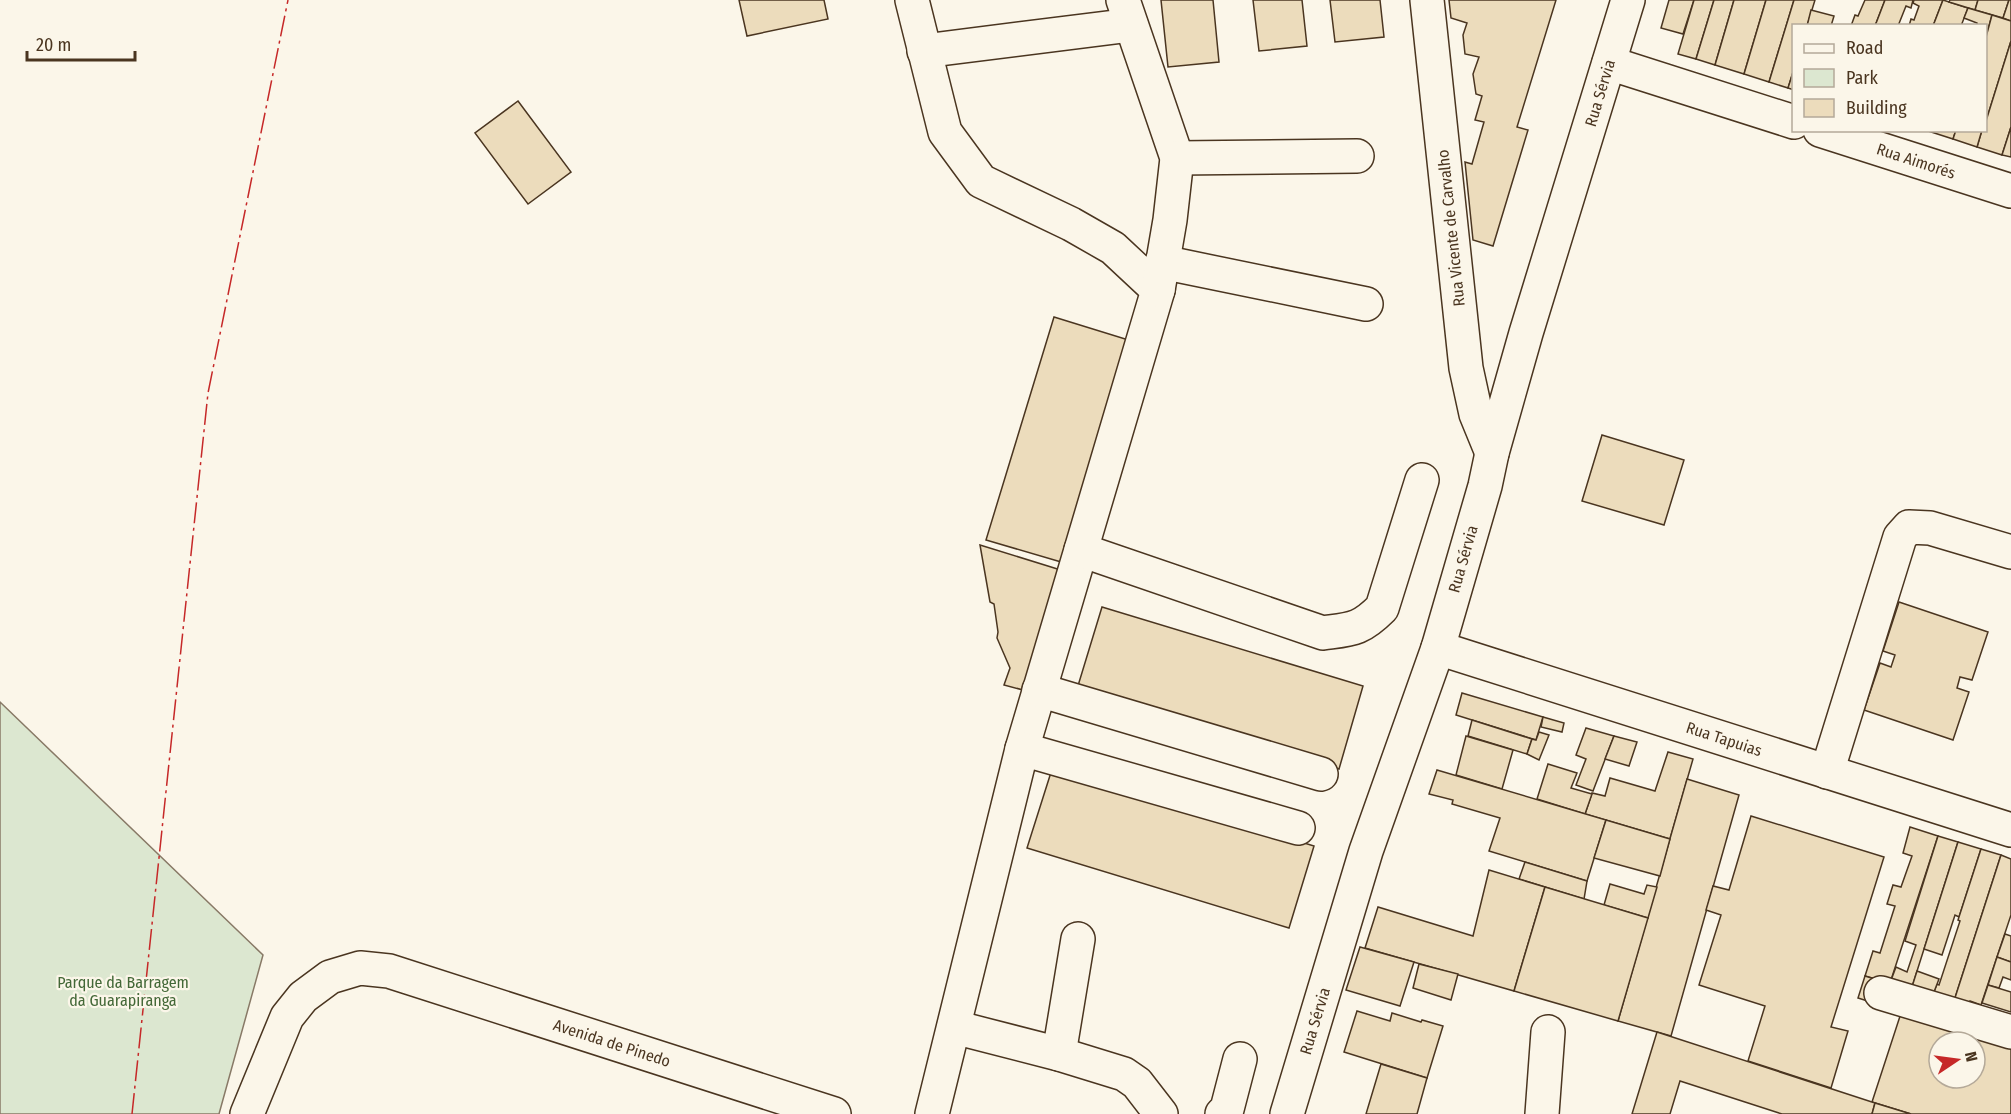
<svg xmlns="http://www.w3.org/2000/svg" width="2011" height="1114" font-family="'Fira Sans Condensed',sans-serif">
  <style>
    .green { fill: #dce7d0; stroke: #887966; stroke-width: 1.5 }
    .building { fill: #ecdcbc; stroke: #4a3520; stroke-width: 1.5; fill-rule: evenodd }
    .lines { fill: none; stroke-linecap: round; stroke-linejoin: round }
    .minor-casing { stroke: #4a3520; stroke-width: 36 }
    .minor { stroke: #fbf6e9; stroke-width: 33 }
    .power { stroke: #c62828; stroke-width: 1.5; stroke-dasharray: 21 4.5 3 4.5; stroke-linecap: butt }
    .labels { text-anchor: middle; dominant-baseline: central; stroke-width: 4.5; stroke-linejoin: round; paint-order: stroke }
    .street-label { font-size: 16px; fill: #4a3520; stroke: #fbf6e9 }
    .park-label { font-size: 16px; fill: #436837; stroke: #fbf6e9 }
  </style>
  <rect width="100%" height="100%" fill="#fbf6e9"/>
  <path class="green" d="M 0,702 L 263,955 L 219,1114 L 0,1114 Z"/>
  <g class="building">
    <path d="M 739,0 L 824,0 L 828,19 L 747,36 Z"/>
    <path d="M 1161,0 L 1213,0 L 1219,62 L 1168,67 Z"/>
    <path d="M 1253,0 L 1302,0 L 1307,46 L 1259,51 Z"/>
    <path d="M 1330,0 L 1380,0 L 1384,37 L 1335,42 Z"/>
    <path d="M 1449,0 L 1556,0 L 1517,127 L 1528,130 L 1493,246 L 1473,240 L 1465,162 L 1472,164 L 1484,122 L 1475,120 L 1482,96 L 1476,94 L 1473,74 L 1479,57 L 1465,54 L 1463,35 L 1467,23 L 1451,18 Z"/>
    <path d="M 1669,0 L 1694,0 L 1683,34 L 1661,28 Z"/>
    <path d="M 1694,0 L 1714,0 L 1696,59 L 1678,54 Z"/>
    <path d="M 1714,0 L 1734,0 L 1715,65 L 1696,59 Z"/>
    <path d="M 1734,0 L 1766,0 L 1744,74 L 1715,65 Z"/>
    <path d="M 1766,0 L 1794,0 L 1769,82 L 1744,74 Z"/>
    <path d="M 1794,0 L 1815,0 L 1807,26 L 1794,26 L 1794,69 L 1788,88 L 1769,82 Z"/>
    <path d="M 1865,0 L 1885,0 L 1875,26 L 1851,26 L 1855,15 L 1858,16 Z"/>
    <path d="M 1885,0 L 1913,0 L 1911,8 L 1906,6 L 1898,26 L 1875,26 Z"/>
    <path d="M 1914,0 L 1943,0 L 1933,26 L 1909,26 L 1911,19 L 1914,20 L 1919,6 L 1913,3 Z"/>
    <path d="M 1943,0 L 1968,8 L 1961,26 L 1933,26 Z"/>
    <path d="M 1950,0 L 1978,0 L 1975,10 L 1949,2 Z"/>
    <path d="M 1978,0 L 2009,0 L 2003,18 L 1975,10 Z"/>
    <path d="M 2009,0 L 2011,0 L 2011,21 L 2003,18 Z"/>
    <path d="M 1968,8 L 1992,15 L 1986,37 L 1986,26 L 1977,26 L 1977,23 L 1964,18 Z"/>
    <path d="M 1811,10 L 1834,16 L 1831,26 L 1807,26 Z"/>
    <path d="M 1992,15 L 2011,21 L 2011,41 L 1986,121 L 1986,37 Z"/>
    <path d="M 2011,41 L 2011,127 L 2002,155 L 1977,147 L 1982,130 L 1986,130 L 1986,121 Z"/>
    <path d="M 1794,69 L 1794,90 L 1788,88 Z"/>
    <path d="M 518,101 L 571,172 L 528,204 L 475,133 Z"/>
    <path d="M 2011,127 L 2011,157 L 2002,155 Z"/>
    <path d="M 1925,130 L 1956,130 L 1953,139 Z"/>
    <path d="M 1956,130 L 1982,130 L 1977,147 L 1953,139 Z"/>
    <path d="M 1054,317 L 1135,342 L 1068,564 L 986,540 Z"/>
    <path d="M 1602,435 L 1684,460 L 1664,525 L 1582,501 Z"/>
    <path d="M 980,545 L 1064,571 L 1027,691 L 1004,685 L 1010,668 L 997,638 L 998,632 L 994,604 L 990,602 Z"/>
    <path d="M 1899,602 L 1988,632 L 1972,680 L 1960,677 L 1957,688 L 1969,692 L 1953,740 L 1864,710 L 1880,663 L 1891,667 L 1895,655 L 1883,651 Z"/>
    <path d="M 1102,607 L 1363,686 L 1339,769 L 1077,689 Z"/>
    <path d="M 1462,693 L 1543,717 L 1536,740 L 1456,715 Z"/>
    <path d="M 1543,717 L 1564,723 L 1562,732 L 1541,727 Z"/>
    <path d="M 1472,720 L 1532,739 L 1527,754 L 1468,736 Z"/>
    <path d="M 1586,728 L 1614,736 L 1593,791 L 1576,785 L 1586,759 L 1576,755 Z"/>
    <path d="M 1539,732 L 1549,735 L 1539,760 L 1527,754 L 1532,739 L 1536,740 Z"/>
    <path d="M 1466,736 L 1513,750 L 1502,789 L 1456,775 Z"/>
    <path d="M 1614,736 L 1637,742 L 1629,766 L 1605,759 Z"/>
    <path d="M 1668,752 L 1693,759 L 1670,839 L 1585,814 L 1592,793 L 1605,796 L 1610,778 L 1655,791 Z"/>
    <path d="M 1548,764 L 1577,773 L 1571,788 L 1592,794 L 1585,814 L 1537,799 Z"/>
    <path d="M 1053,766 L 1314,846 L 1289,928 L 1027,848 Z"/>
    <path d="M 1437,770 L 1606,820 L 1587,881 L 1489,851 L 1500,818 L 1452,804 L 1453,800 L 1429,794 Z"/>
    <path d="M 1687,779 L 1739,795 L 1671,1036 L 1618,1021 Z"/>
    <path d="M 1751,816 L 1884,857 L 1831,1027 L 1848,1031 L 1831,1088 L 1748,1061 L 1765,1006 L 1699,985 L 1721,915 L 1706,910 L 1713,886 L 1729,890 Z"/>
    <path d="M 1606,820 L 1670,839 L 1660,876 L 1594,858 Z"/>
    <path d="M 1910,827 L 1938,836 L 1890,983 L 1865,976 L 1873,951 L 1880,953 L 1895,906 L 1887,904 L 1893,885 L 1901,887 L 1912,856 L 1903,853 Z"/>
    <path d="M 1938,836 L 1958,842 L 1911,990 L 1890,983 L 1896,967 L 1907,972 L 1916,945 L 1905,941 Z"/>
    <path d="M 1958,842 L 1981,849 L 1959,917 L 1955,915 L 1942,955 L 1924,949 Z"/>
    <path d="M 1981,849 L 2001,855 L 1953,1004 L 1932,997 L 1937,984 L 1939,985 L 1960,921 L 1958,920 Z"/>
    <path d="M 2001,855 L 2011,859 L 2011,915 L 1981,1005 L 1970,1001 L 1967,1008 L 1953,1004 Z"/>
    <path d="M 1525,862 L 1587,881 L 1584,899 L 1519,879 Z"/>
    <path d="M 1489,870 L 1545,887 L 1514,991 L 1365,948 L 1378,907 L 1473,936 Z"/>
    <path d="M 1610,884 L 1644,894 L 1647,885 L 1657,887 L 1648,918 L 1604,905 Z"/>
    <path d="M 1545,887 L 1648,918 L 1618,1021 L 1514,991 Z"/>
    <path d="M 2005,934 L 2011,936 L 2011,962 L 1997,957 Z"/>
    <path d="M 1360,947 L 1414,962 L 1400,1006 L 1346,990 Z"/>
    <path d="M 1997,957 L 2011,962 L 2011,980 L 2003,977 L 1999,988 L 1988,985 Z"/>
    <path d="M 1419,964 L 1458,974 L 1451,1000 L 1413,988 Z"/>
    <path d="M 1917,971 L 1939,979 L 1932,997 L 1911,990 Z"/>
    <path d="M 1865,976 L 1881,981 L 1874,1003 L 1858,998 Z"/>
    <path d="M 1988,985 L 2011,992 L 2011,1012 L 1982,1003 Z"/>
    <path d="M 1903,1007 L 2011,1043 L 2011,1114 L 1911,1114 L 1872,1102 ZM 1939,1042 L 1975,1042 L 1975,1078 L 1939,1078 Z"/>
    <path d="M 1357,1011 L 1390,1021 L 1392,1013 L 1421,1022 L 1422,1020 L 1443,1026 L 1427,1078 L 1344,1052 Z"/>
    <path d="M 1657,1032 L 1875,1103 L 1872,1114 L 1782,1114 L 1680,1081 L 1670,1114 L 1632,1114 Z"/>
    <path d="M 1381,1064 L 1427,1078 L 1417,1114 L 1366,1114 Z"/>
    <path d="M 1875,1103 L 1911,1114 L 1872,1114 Z"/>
  </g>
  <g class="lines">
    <defs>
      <g id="minor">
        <path d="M 912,0 L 945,132 L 981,181 L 1071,224 L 1113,248 L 1158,290 L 1022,749 L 932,1114"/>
        <path d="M 1123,0 L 1177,158 L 1170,220 L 1158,290"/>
        <path d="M 1427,0 L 1466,368 L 1476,414 L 1492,453"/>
        <path d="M 924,51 L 1131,25"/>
        <path d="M 1609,63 L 1794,122"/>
        <path d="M 1820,130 L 2011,191"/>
        <path d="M 1177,158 L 1357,156"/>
        <path d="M 1162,262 L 1366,304"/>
        <path d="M 1081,550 L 1323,633 C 1352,629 1360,630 1382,608 L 1422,480"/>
        <path d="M 1438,648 L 2011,830"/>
        <path d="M 1039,690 L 1321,774"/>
        <path d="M 1022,749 L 1298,828"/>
        <path d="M 1827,772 L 1900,537 L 1909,527 L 1930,528 L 2011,552"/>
        <path d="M 1881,993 L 2011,1032"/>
        <path d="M 954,1027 L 1059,1054 L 1124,1074 L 1137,1083 L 1161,1114"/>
        <path d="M 1059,1054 L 1078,939"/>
        <path d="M 247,1114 L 287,1017 L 303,997 L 330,977 L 360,968 L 389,971 L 834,1114"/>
        <path d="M 1222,1114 L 1227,1109 L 1240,1059"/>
        <path d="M 1287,1114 L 1366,851 L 1438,648 L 1485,486 L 1492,453 L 1526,333 L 1628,0"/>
        <path d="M 1542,1114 L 1548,1032"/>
      </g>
    </defs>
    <use href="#minor" class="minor-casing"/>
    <use href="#minor" class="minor"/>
    <path class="power" d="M 132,1114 L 208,393 L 288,0"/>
  </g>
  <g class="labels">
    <g class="street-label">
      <text transform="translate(1600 93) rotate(-73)">Rua Sérvia</text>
      <text transform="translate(1916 161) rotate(18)">Rua Aimorés</text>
      <text transform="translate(1451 228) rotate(-96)">Rua Vicente de Carvalho</text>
      <text transform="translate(1463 559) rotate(-74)">Rua Sérvia</text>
      <text transform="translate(1724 739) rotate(18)">Rua Tapuias</text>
      <text transform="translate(1315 1021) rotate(-73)">Rua Sérvia</text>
      <text transform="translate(612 1043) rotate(18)">Avenida de Pinedo</text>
    </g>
    <g class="park-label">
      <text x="123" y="982">Parque da Barragem<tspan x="123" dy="18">da Guarapiranga</tspan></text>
    </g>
  </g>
  <rect x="1792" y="24" width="195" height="108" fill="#fbf6e9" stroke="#b4a999" stroke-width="1.5"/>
  <rect x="1804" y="44" width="30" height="9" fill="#fbf6e9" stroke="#b4a999" stroke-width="1.5"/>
  <text x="1846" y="54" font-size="18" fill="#4a3520">Road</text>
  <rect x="1804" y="69" width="30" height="18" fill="#dce7d0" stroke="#b4a999" stroke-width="1.5"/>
  <text x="1846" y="84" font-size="18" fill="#4a3520">Park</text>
  <rect x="1804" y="99" width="30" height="18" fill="#ecdcbc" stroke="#b4a999" stroke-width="1.5"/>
  <text x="1846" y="114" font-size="18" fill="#4a3520">Building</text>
  <g transform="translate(1957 1060) rotate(77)"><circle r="28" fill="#fbf6e9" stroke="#b4a999" stroke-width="1.5"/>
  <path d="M0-4.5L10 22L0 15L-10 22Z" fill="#c62828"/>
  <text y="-9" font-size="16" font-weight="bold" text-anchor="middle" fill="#4a3520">N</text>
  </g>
  <path d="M27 51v9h108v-9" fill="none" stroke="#4a3520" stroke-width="3"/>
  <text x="36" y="51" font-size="18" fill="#4a3520" stroke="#fbf6e9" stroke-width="4.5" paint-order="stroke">20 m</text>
</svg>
